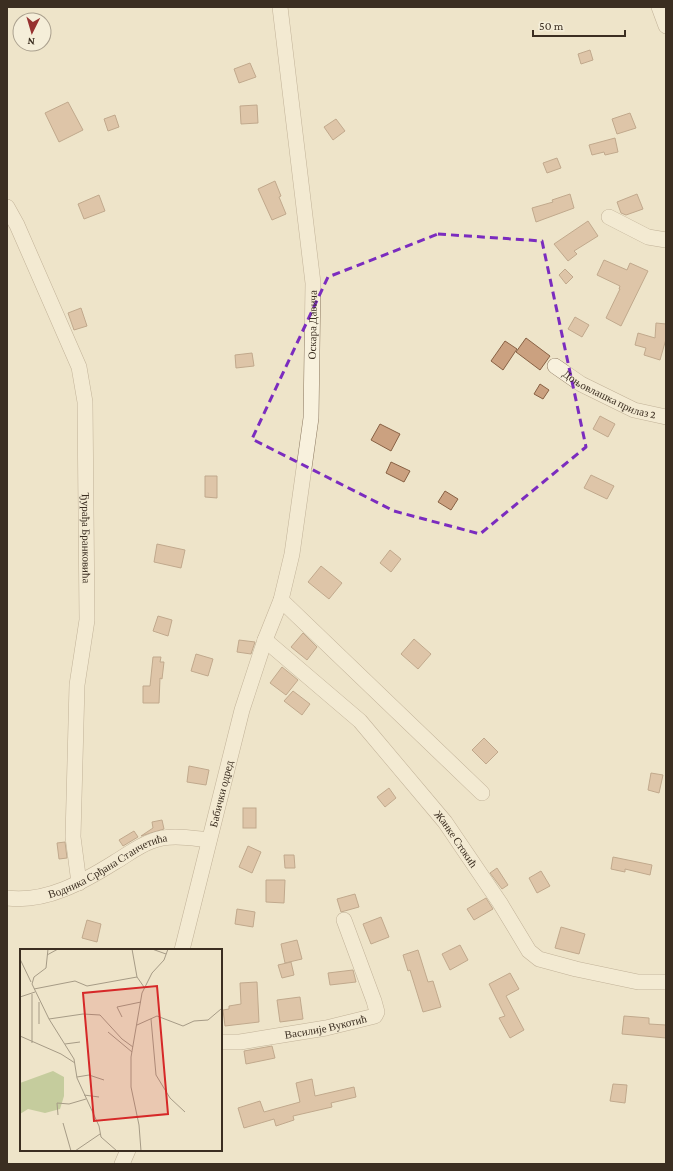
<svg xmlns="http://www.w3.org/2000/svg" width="673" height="1171" font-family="'Crimson Pro',serif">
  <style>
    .building { fill: #cba180; stroke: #886144 }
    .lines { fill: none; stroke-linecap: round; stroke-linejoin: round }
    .minor-casing { stroke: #8a765e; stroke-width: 16 }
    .minor { stroke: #f8f1dd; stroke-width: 15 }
    .marked { fill: none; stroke: #7b2cbf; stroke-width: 3; stroke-dasharray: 8 5; stroke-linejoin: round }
    .labels { text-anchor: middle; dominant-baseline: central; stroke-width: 3; stroke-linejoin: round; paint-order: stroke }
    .street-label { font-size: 11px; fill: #3b2e21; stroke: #f5eed9 }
    .inset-road { fill: none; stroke: #a69b86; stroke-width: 1 }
    .view { fill: #d62828; fill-opacity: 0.15; stroke: #d62828; stroke-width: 2 }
    .inset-edge { fill: none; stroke: #3b2e21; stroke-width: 2 }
  </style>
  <rect width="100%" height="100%" fill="#eee4c9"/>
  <g class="building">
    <path d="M 590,50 L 593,60 L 581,64 L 578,54 Z"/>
    <path d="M 250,63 L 256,77 L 239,83 L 234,69 Z"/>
    <path d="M 68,102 L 83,130 L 59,142 L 45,113 Z"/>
    <path d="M 257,105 L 258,123 L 241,124 L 240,106 Z"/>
    <path d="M 630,113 L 636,128 L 617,134 L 612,119 Z"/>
    <path d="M 115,115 L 119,127 L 108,131 L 104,119 Z"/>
    <path d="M 336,119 L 345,131 L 333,140 L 324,127 Z"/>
    <path d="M 615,138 L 618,152 L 605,155 L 604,152 L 592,155 L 589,145 Z"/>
    <path d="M 557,158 L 561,168 L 547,173 L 543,163 Z"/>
    <path d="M 275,181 L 281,196 L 279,197 L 286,214 L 272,220 L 258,189 Z"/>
    <path d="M 570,194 L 574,208 L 536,222 L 532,208 L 553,202 L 552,200 Z"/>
    <path d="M 637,194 L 643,209 L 626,215 L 621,213 L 617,202 Z"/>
    <path d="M 99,195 L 105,211 L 84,219 L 78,204 Z"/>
    <path d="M 588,221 L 598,236 L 574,251 L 577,254 L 568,261 L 554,244 Z"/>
    <path d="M 604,260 L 627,270 L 630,263 L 648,271 L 621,326 L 606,318 L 620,289 L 619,289 L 620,286 L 597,275 Z"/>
    <path d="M 565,269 L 573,277 L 566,284 L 559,275 Z"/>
    <path d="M 81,308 L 87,326 L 74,330 L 68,313 Z"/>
    <path d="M 575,317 L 589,325 L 582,337 L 568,329 Z"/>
    <path d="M 656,323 L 666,324 L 666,339 L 660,360 L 644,355 L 646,348 L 635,345 L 638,333 L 655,338 Z"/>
    <path d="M 526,338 L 550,356 L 540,370 L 516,352 Z"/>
    <path d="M 505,341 L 517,349 L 503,370 L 491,361 Z"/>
    <path d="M 252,353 L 254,366 L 236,368 L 235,355 Z"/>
    <path d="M 540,384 L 549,390 L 543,399 L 534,394 Z"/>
    <path d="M 600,416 L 615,424 L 608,437 L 593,429 Z"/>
    <path d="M 380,424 L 400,434 L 391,451 L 371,440 Z"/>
    <path d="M 391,462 L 410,471 L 404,482 L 386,473 Z"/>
    <path d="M 591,475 L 614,486 L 607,499 L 584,488 Z"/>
    <path d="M 205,476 L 217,476 L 217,498 L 205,497 Z"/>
    <path d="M 445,491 L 458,499 L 451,510 L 438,502 Z"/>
    <path d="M 157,544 L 185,550 L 181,568 L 154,562 Z"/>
    <path d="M 390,550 L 401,559 L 391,572 L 380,563 Z"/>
    <path d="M 321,566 L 342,583 L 329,599 L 308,582 Z"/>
    <path d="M 158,616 L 172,620 L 168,636 L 153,631 Z"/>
    <path d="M 303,633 L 317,647 L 307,660 L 291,647 Z"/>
    <path d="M 414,639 L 431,654 L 418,669 L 401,654 Z"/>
    <path d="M 239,640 L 255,642 L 251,654 L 237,652 Z"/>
    <path d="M 196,654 L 213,659 L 208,676 L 191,671 Z"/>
    <path d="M 153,657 L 161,657 L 160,662 L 164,662 L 162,679 L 160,678 L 159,703 L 143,703 L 143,686 L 150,686 Z"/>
    <path d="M 282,667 L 298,680 L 286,695 L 270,683 Z"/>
    <path d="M 293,691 L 310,704 L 302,715 L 284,701 Z"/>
    <path d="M 484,738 L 498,752 L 486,764 L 472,750 Z"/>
    <path d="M 189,766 L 209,770 L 206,785 L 187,782 Z"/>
    <path d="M 651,773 L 663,775 L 659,793 L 648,790 Z"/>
    <path d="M 389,788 L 396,798 L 385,807 L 377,797 Z"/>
    <rect x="243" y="808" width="13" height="20"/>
    <path d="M 162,820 L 164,829 L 141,836 L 153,828 L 152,822 Z"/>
    <path d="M 134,831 L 138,837 L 123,846 L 119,840 Z"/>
    <path d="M 65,842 L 67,858 L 59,859 L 57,843 Z"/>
    <path d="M 248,846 L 261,852 L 252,873 L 239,867 Z"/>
    <path d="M 284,855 L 294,855 L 295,868 L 285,868 Z"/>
    <path d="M 613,857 L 652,865 L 650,875 L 625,869 L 625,872 L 611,869 Z"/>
    <path d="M 497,868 L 508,885 L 502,889 L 490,873 Z"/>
    <path d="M 541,871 L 550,886 L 537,893 L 529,878 Z"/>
    <path d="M 266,880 L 285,880 L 284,903 L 266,902 Z"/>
    <path d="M 355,894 L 359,907 L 341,912 L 337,899 Z"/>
    <path d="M 486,898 L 493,909 L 474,920 L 467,909 Z"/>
    <path d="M 237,909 L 255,912 L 253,927 L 235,924 Z"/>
    <path d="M 381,917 L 389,937 L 371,944 L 363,924 Z"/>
    <path d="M 87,920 L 101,924 L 97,942 L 82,938 Z"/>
    <path d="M 561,927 L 585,934 L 579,954 L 555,948 Z"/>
    <path d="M 297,940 L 302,959 L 285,963 L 281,944 Z"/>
    <path d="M 460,945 L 468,960 L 450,970 L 442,954 Z"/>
    <path d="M 418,950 L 428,982 L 433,981 L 441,1007 L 423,1012 L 410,970 L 408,971 L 403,955 Z"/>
    <path d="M 291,962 L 294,975 L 282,978 L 278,965 Z"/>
    <path d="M 353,970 L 356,982 L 330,985 L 328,973 Z"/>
    <path d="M 510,973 L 519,989 L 506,996 L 524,1030 L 510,1038 L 499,1018 L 505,1016 L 489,984 Z"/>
    <path d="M 257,982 L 259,1022 L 225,1026 L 223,1010 L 229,1009 L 229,1006 L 241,1004 L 240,983 Z"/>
    <path d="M 300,997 L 303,1019 L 280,1022 L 277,1000 Z"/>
    <path d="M 624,1016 L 649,1018 L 649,1024 L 666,1025 L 666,1038 L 622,1034 Z"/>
    <path d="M 272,1046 L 275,1058 L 246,1064 L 244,1051 Z"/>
    <path d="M 312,1079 L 315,1096 L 354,1087 L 356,1097 L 331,1103 L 332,1107 L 293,1116 L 294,1120 L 276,1126 L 274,1119 L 244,1128 L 238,1108 L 260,1101 L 264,1112 L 300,1102 L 296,1083 Z"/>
    <path d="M 613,1084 L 627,1085 L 625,1103 L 610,1101 Z"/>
  </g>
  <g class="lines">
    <defs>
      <g id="minor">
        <path d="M 659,7 L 666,26"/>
        <path id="s1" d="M 7,207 L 17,225 L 79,367 L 85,402 L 87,620 L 77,685 L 73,837 L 79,883"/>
        <path d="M 609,217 L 648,237 L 666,240"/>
        <path id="s2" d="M 555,366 L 581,384 L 634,410 L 666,417"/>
        <path d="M 281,600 L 482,793"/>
        <path id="s3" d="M 265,640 L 360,721 L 445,822 L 500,903 L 529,951 L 539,959 L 576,969 L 638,982 L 666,982"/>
        <path id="s4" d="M 7,898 C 46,903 83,882 115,862 C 127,855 138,846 152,841 C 170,834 190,838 209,840"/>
        <path id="s5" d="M 182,950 L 242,710 L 265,640 L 281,600 L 292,554 L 311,418 L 313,283 L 280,7"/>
        <path id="s6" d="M 221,1042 L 240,1042 L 326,1028 L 375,1016 L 377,1012 L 374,1001 L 344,920"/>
        <path d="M 122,1164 L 128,1150"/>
      </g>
    </defs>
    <use href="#minor" class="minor-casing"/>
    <use href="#minor" class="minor"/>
  </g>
  <path d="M0 0H673V1171H0ZM 438,234 L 542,241 L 586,447 L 480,534 L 394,511 L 252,439 L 328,277 Z" fill="#eee4c9" fill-opacity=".55" fill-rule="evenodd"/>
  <path class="marked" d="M 438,234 L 542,241 L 586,447 L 480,534 L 394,511 L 252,439 L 328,277 Z"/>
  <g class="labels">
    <g class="street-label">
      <text stroke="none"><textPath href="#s5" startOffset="642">Оскара Давича</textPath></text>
      <text stroke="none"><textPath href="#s2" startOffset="62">Доњовлашка прилаз 2</textPath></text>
      <text stroke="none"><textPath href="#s1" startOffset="347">Ђурађа Бранковића</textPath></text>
      <text stroke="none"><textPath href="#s5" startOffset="161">Бабички одред</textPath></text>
      <text stroke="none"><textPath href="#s3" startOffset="277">Жанке Стокић</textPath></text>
      <text stroke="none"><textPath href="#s4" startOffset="108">Водника Срђана Станчетића</textPath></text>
      <text stroke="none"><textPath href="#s6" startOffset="106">Василије Вукотић</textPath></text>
    </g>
  </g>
  <g transform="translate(20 949)">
    <rect width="202" height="202" fill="#eee4c9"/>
    <path d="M 33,122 L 44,128 L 44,147 L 40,160 L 25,164 L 8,160 L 0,165 L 0,134 Z" fill="#c5cc9d"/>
    <path class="inset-road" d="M 28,0 L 26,19 L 14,28 L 12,35 L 29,70 L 54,110 L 57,129 L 79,177 L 81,188 L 97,202M 112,0 L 117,28 L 124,38M 132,0 L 146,5M 27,6 L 38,0M 0,10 L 11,33M 14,40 L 55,32 L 67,37 L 117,28M 12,45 L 12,94M 0,48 L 15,43M 102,68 L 97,58 L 121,53M 29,70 L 63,65 L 80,66 L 102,90 L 113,98M 131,70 L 136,126 L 150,149 L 165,163M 19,75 L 19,53M 117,76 L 137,67 L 163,77 L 174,72 L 188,71 L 201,60M 88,83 L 112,103M 0,87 L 41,105 L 55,114M 45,95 L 60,93M 57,128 L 69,126 L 84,131M 64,146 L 79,148M 38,166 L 37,154 L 49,155 L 66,150M 43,174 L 51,202M 55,202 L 80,185M 121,202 L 119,176 L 111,138 L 111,108 L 122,44 L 132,24 L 144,11 L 148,0"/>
    <path class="view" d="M 137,37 L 148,165 L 74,172 L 63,44 Z"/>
    <rect width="202" height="202" class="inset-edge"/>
  </g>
  <rect width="673" height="1171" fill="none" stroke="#3b2e21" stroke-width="16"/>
  <g transform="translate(32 32) rotate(185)"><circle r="19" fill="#f5eed9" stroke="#aba18f"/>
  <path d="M0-3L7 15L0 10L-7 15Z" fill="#973130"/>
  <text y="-6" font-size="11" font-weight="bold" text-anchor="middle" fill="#3b2e21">N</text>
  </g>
  <path d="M533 30v6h92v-6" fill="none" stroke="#3b2e21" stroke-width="2"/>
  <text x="539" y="30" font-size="12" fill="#3b2e21" stroke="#f5eed9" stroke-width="3" paint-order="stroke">50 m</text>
</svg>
